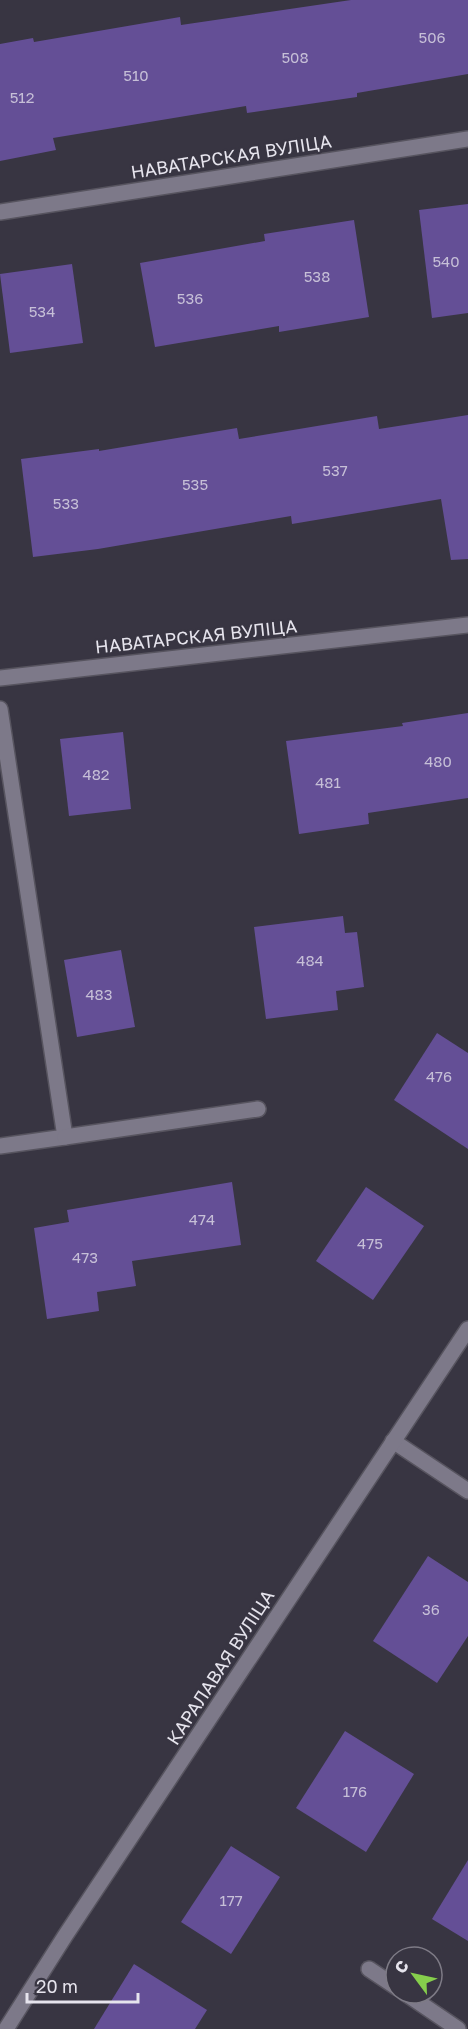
<svg xmlns="http://www.w3.org/2000/svg" width="468" height="2029" font-family="'Golos Text',sans-serif">
  <style>
    .building { fill: #644f96 }
    .lines { fill: none; stroke-linecap: round; stroke-linejoin: round }
    .street-casing { stroke: #57545f; stroke-width: 18 }
    .street { stroke: #7d7989; stroke-width: 15 }
    .labels { text-anchor: middle; dominant-baseline: central; stroke-width: 4.5; stroke-linejoin: round; paint-order: stroke }
    .number-label { font-size: 15px; fill: #c6bfd7 }
    .street-label { font-size: 18px; fill: #e6e4ed; stroke: #383542 }
  </style>
  <rect width="100%" height="100%" fill="#383542"/>
  <g class="building">
    <path d="M 351,0 L 468,0 L 468,74 L 357,93 L 357,97 L 247,113 L 246,106 L 53,138 L 56,150 L 0,161 L 0,44 L 33,38 L 34,42 L 180,17 L 181,25 Z"/>
    <path d="M 468,204 L 468,313 L 432,318 L 419,210 Z"/>
    <path d="M 354,220 L 369,317 L 279,332 L 279,326 L 155,347 L 140,263 L 265,241 L 264,234 Z"/>
    <path d="M 72,264 L 83,343 L 10,353 L 0,274 Z"/>
    <path d="M 468,415 L 468,559 L 451,560 L 441,499 L 292,524 L 291,516 L 98,549 L 33,557 L 21,459 L 99,449 L 99,451 L 237,428 L 239,439 L 377,416 L 379,429 Z"/>
    <path d="M 468,713 L 468,798 L 368,813 L 369,824 L 299,834 L 286,741 L 403,726 L 402,723 Z"/>
    <path d="M 123,732 L 131,809 L 69,816 L 60,739 Z"/>
    <path d="M 343,916 L 345,933 L 357,932 L 364,987 L 336,991 L 338,1010 L 266,1019 L 254,927 Z"/>
    <path d="M 121,950 L 135,1027 L 77,1037 L 64,960 Z"/>
    <path d="M 437,1033 L 468,1053 L 468,1149 L 394,1100 Z"/>
    <path d="M 232,1182 L 241,1245 L 132,1261 L 136,1286 L 97,1292 L 99,1311 L 47,1319 L 34,1228 L 69,1222 L 67,1210 Z"/>
    <path d="M 366,1187 L 424,1226 L 373,1300 L 316,1261 Z"/>
    <path d="M 428,1556 L 468,1582 L 468,1636 L 437,1683 L 373,1641 Z"/>
    <path d="M 345,1731 L 414,1774 L 366,1852 L 296,1808 Z"/>
    <path d="M 231,1846 L 280,1877 L 231,1954 L 181,1922 Z"/>
    <path d="M 468,1860 L 468,1941 L 432,1919 Z"/>
    <path d="M 134,1964 L 207,2010 L 195,2029 L 94,2029 Z"/>
  </g>
  <g class="lines">
    <defs>
      <g id="street">
        <path d="M 0,212 L 468,139"/>
        <path d="M 0,678 L 468,625"/>
        <path d="M 0,709 L 65,1137 L 0,1146"/>
        <path d="M 65,1137 L 258,1109"/>
        <path d="M 393,1441 L 468,1491"/>
        <path d="M 369,1969 L 396,1987"/>
        <path d="M 405,1993 L 458,2029"/>
        <path d="M 6,2029 L 65,1936 L 468,1329"/>
      </g>
    </defs>
    <use href="#street" class="street-casing"/>
    <use href="#street" class="street"/>
  </g>
  <g class="labels">
    <g class="number-label">
      <text x="432" y="37">506</text>
      <text x="295" y="57">508</text>
      <text x="136" y="75">510</text>
      <text x="22" y="97">512</text>
      <text x="446" y="261">540</text>
      <text x="317" y="276">538</text>
      <text x="190" y="298">536</text>
      <text x="42" y="311">534</text>
      <text x="335" y="470">537</text>
      <text x="195" y="484">535</text>
      <text x="66" y="503">533</text>
      <text x="438" y="761">480</text>
      <text x="96" y="774">482</text>
      <text x="328" y="782">481</text>
      <text x="310" y="960">484</text>
      <text x="99" y="994">483</text>
      <text x="439" y="1076">476</text>
      <text x="202" y="1219">474</text>
      <text x="370" y="1243">475</text>
      <text x="85" y="1257">473</text>
      <text x="431" y="1609">36</text>
      <text x="355" y="1791">176</text>
      <text x="231" y="1900">177</text>
    </g>
    <g class="street-label">
      <text transform="translate(231 156) rotate(-9)">НАВАТАРСКАЯ ВУЛІЦА</text>
      <text transform="translate(196 636) rotate(-6)">НАВАТАРСКАЯ ВУЛІЦА</text>
      <text transform="translate(220 1667) rotate(-57)">КАРАЛАВАЯ ВУЛІЦА</text>
    </g>
  </g>
  <g transform="translate(414 1975) rotate(303)"><circle r="28" fill="#383542" stroke="#7e7b86" stroke-width="1.5"/>
  <path d="M0-4.5L10 22L0 15L-10 22Z" fill="#86cf4c"/>
  <text y="-9" font-size="16" font-weight="bold" text-anchor="middle" fill="#e6e4ed">С</text>
  </g>
  <path d="M27 1993v9h111v-9" fill="none" stroke="#e6e4ed" stroke-width="3"/>
  <text x="36" y="1993" font-size="18" fill="#e6e4ed" stroke="#383542" stroke-width="4.5" paint-order="stroke">20 m</text>
</svg>
